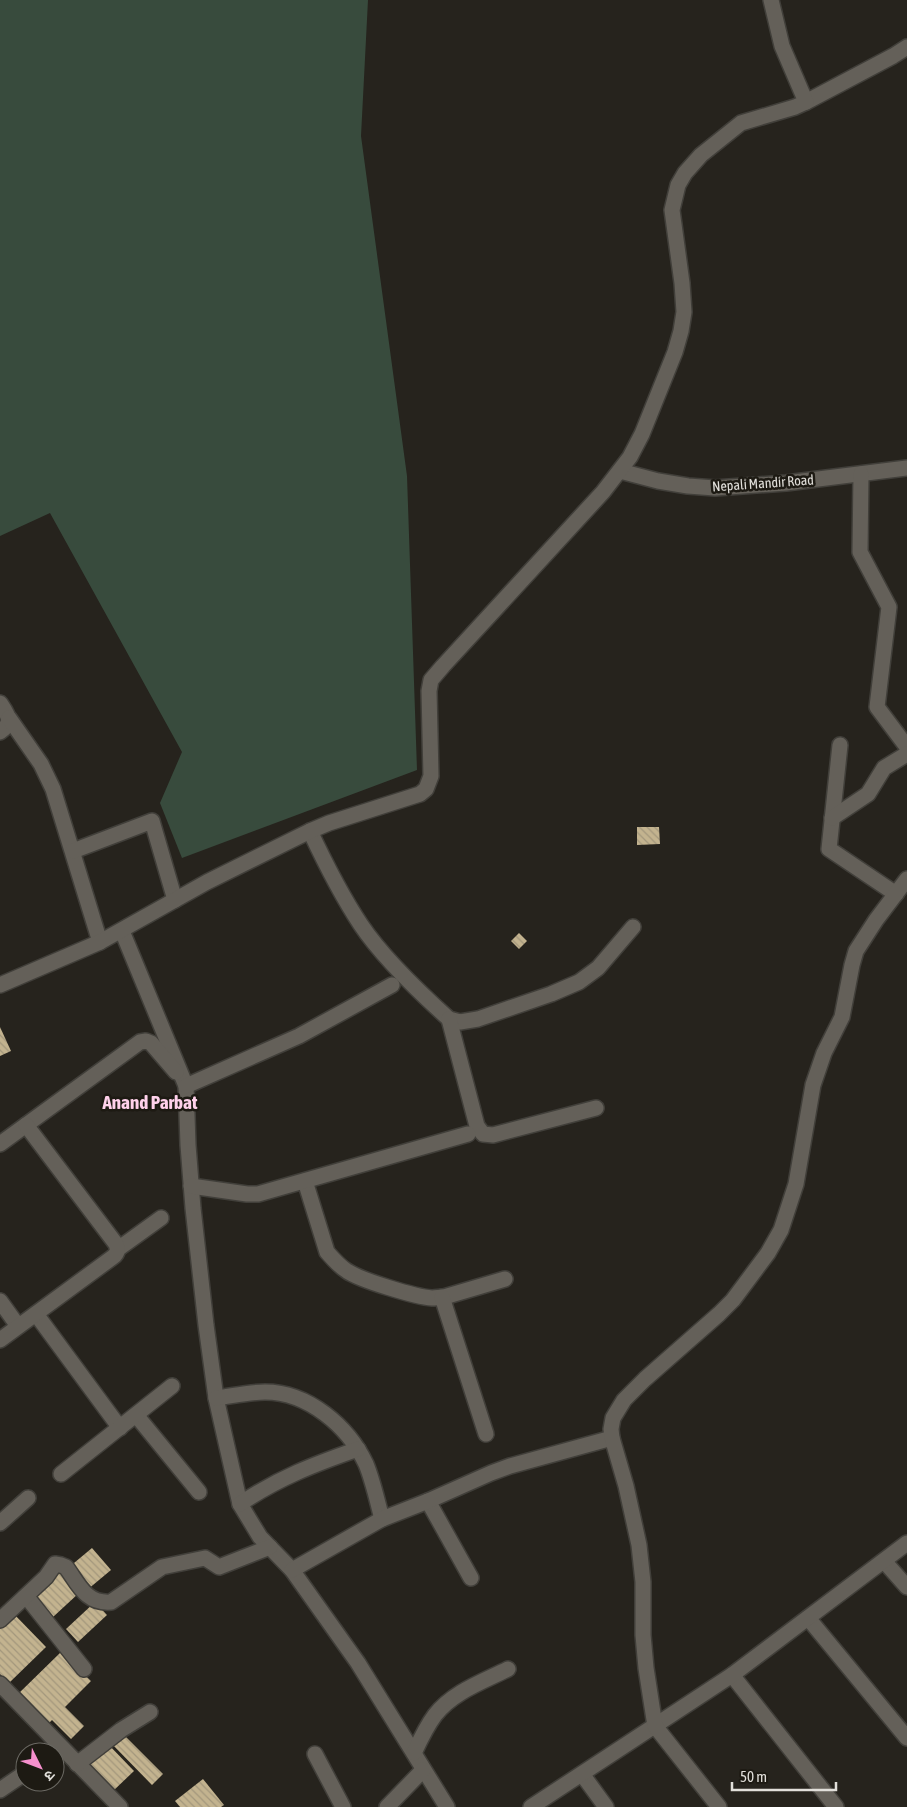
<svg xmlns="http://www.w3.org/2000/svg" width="907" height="1807" font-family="'Asap Condensed','Noto Sans Devanagari',sans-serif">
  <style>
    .pitch { fill: #384b3d }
    .building { fill: url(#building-back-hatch) }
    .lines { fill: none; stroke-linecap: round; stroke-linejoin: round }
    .minor-casing { stroke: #413f3a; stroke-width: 18 }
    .minor { stroke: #646059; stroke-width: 15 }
    .labels { text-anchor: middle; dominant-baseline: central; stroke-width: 5; stroke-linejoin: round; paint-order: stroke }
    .street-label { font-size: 14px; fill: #e1dfda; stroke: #1d1a13 }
    .district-label { font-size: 19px; font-weight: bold; fill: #ffd1eb; stroke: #1d1a13 }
  </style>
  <defs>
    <pattern id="building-back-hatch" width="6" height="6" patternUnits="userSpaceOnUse" patternTransform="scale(1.25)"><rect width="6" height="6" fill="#c3b38f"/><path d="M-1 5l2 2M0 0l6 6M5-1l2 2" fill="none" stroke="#a3977c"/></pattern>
  </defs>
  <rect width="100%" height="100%" fill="#26231d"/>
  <path class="pitch" d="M 0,0 L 368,0 L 361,136 L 407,476 L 417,770 L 182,858 L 160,803 L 182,752 L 50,513 L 0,536 Z"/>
  <g class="building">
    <path d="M 637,827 L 659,827 L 660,844 L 637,845 Z"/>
    <path d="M 519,933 L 527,941 L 519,949 L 511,941 Z"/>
    <path d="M 0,1027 L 11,1051 L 0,1056 Z"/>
    <path d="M 92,1548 L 111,1570 L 87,1590 L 68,1568 Z"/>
    <path d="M 60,1572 L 79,1593 L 53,1617 L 34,1597 Z"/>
    <path d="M 95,1602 L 107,1615 L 78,1642 L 66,1629 Z"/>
    <path d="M 11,1611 L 46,1647 L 9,1683 L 0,1674 L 0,1621 Z"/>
    <path d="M 61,1652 L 91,1681 L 65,1707 L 84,1726 L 71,1739 L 52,1720 L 47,1725 L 17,1695 Z"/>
    <path d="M 121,1732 L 163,1774 L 152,1785 L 110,1742 Z"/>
    <path d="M 107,1743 L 134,1771 L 112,1792 L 85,1764 Z"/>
    <path d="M 203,1779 L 224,1805 L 221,1807 L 180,1807 L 175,1801 Z"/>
  </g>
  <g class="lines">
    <defs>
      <g id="minor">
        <path d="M 806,102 L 893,56 L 907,47"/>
        <path d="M 620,471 L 658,481 L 688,486 L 715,488 L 786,483 L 907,468"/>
        <path d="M 861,474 L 860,552 L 889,607 L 877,707 L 907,747"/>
        <path d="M 0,703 C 8,715 14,722 0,732"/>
        <path d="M 9,718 L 41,764 L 53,789 L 100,942"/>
        <path d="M 840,745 L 829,849 L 896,894"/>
        <path d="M 832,818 L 868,794 L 884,768 L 907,754"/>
        <path d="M 310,831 C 325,863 341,895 361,925 C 383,958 419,992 449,1019 L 460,1022 L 478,1019 L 551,994 L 579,982 L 598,968 L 633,927"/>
        <path d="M 73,851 L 152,821 L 175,900"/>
        <path d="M 122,931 L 186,1086 L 188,1145 L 193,1208 L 206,1325 L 216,1398 L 240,1504 L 260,1537 L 292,1570 L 358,1663 L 447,1807"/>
        <path d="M 0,985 L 100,942 L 207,882 L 310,831 L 329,823 L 420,794 L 426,789 L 431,776 L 429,691 L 431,680 L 443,666 L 603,492 L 630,457 L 642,434 L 675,352 L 681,331 L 684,312 L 682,283 L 672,210 L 678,185 L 685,173 L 701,155 L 741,123 L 795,107 L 806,102 L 782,46 L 771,0"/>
        <path d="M 449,1019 L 477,1126 L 483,1134 L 493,1135 L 596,1108"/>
        <path d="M 186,1086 L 299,1036 L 392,985"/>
        <path d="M 0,1144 L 140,1042 L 146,1041 L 151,1043 L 176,1072"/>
        <path d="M 305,1181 L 327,1252 C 333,1259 339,1266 347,1271 C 360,1280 416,1297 432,1298 C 436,1298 440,1297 444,1297 L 505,1279"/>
        <path d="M 191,1186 L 247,1194 L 258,1194 L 468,1134"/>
        <path d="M 118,1249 L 161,1218"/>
        <path d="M 442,1297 L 486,1434"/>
        <path d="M 0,1301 L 18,1326"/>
        <path d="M 36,1314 L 120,1428"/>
        <path d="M 0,1340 L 113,1257 C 118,1253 118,1250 116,1244 L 26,1125"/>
        <path d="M 216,1398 C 232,1396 249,1392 265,1392 C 308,1392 348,1426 366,1464 C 373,1481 377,1500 382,1519"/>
        <path d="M 136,1415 L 199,1492"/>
        <path d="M 61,1474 L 172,1386"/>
        <path d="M 428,1501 L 471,1578"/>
        <path d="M 240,1504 C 278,1478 315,1464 358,1449"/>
        <path d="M 0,1523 L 28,1498"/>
        <path d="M 884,1561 L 907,1587"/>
        <path d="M 292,1570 L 382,1519 L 428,1501 L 491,1473 L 510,1466 L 612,1438"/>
        <path d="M 26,1596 L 84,1669"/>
        <path d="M 808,1618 L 907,1738"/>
        <path d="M 0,1620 L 46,1577 L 55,1564 L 61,1565 L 66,1567 C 79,1585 86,1604 111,1602 L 162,1567 L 205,1558 L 219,1567 L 270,1547"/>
        <path d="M 732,1675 L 836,1807"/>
        <path d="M 0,1684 L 120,1807"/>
        <path d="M 414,1753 C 420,1740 426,1727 435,1715 C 453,1692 482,1682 508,1669"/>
        <path d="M 315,1754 L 343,1807"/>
        <path d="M 77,1764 L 121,1730 L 150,1712"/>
        <path d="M 582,1774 L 606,1807"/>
        <path d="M 0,1790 L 25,1773"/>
        <path d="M 387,1807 L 423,1770"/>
        <path d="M 531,1807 L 732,1675 L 907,1543"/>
        <path d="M 719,1807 L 655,1726 L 646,1668 L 643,1635 L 643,1582 L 639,1545 L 626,1486 L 612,1438 L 611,1429 L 613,1418 L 624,1400 L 645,1379 L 719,1314 L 733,1300 L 768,1253 L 781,1230 L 796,1184 L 813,1085 L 824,1053 L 842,1017 L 852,965 L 856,951 L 876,920 L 907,879"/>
      </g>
    </defs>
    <use href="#minor" class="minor-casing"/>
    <use href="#minor" class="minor"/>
  </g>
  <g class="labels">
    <g class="street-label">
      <text transform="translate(763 483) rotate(-4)">Nepali Mandir Road</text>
    </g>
    <g class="district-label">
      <text x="150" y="1102">Anand Parbat</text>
    </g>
  </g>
  <g transform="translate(40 1767) rotate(132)"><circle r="24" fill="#1d1a13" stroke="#6b6963"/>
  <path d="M0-4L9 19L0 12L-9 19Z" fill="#f790ce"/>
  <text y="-8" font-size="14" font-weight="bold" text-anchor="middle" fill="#e1dfda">उ</text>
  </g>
  <path d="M732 1782v8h104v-8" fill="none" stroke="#e1dfda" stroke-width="2.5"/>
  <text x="740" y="1782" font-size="15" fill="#e1dfda" stroke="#1d1a13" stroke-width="4" paint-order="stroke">50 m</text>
</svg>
